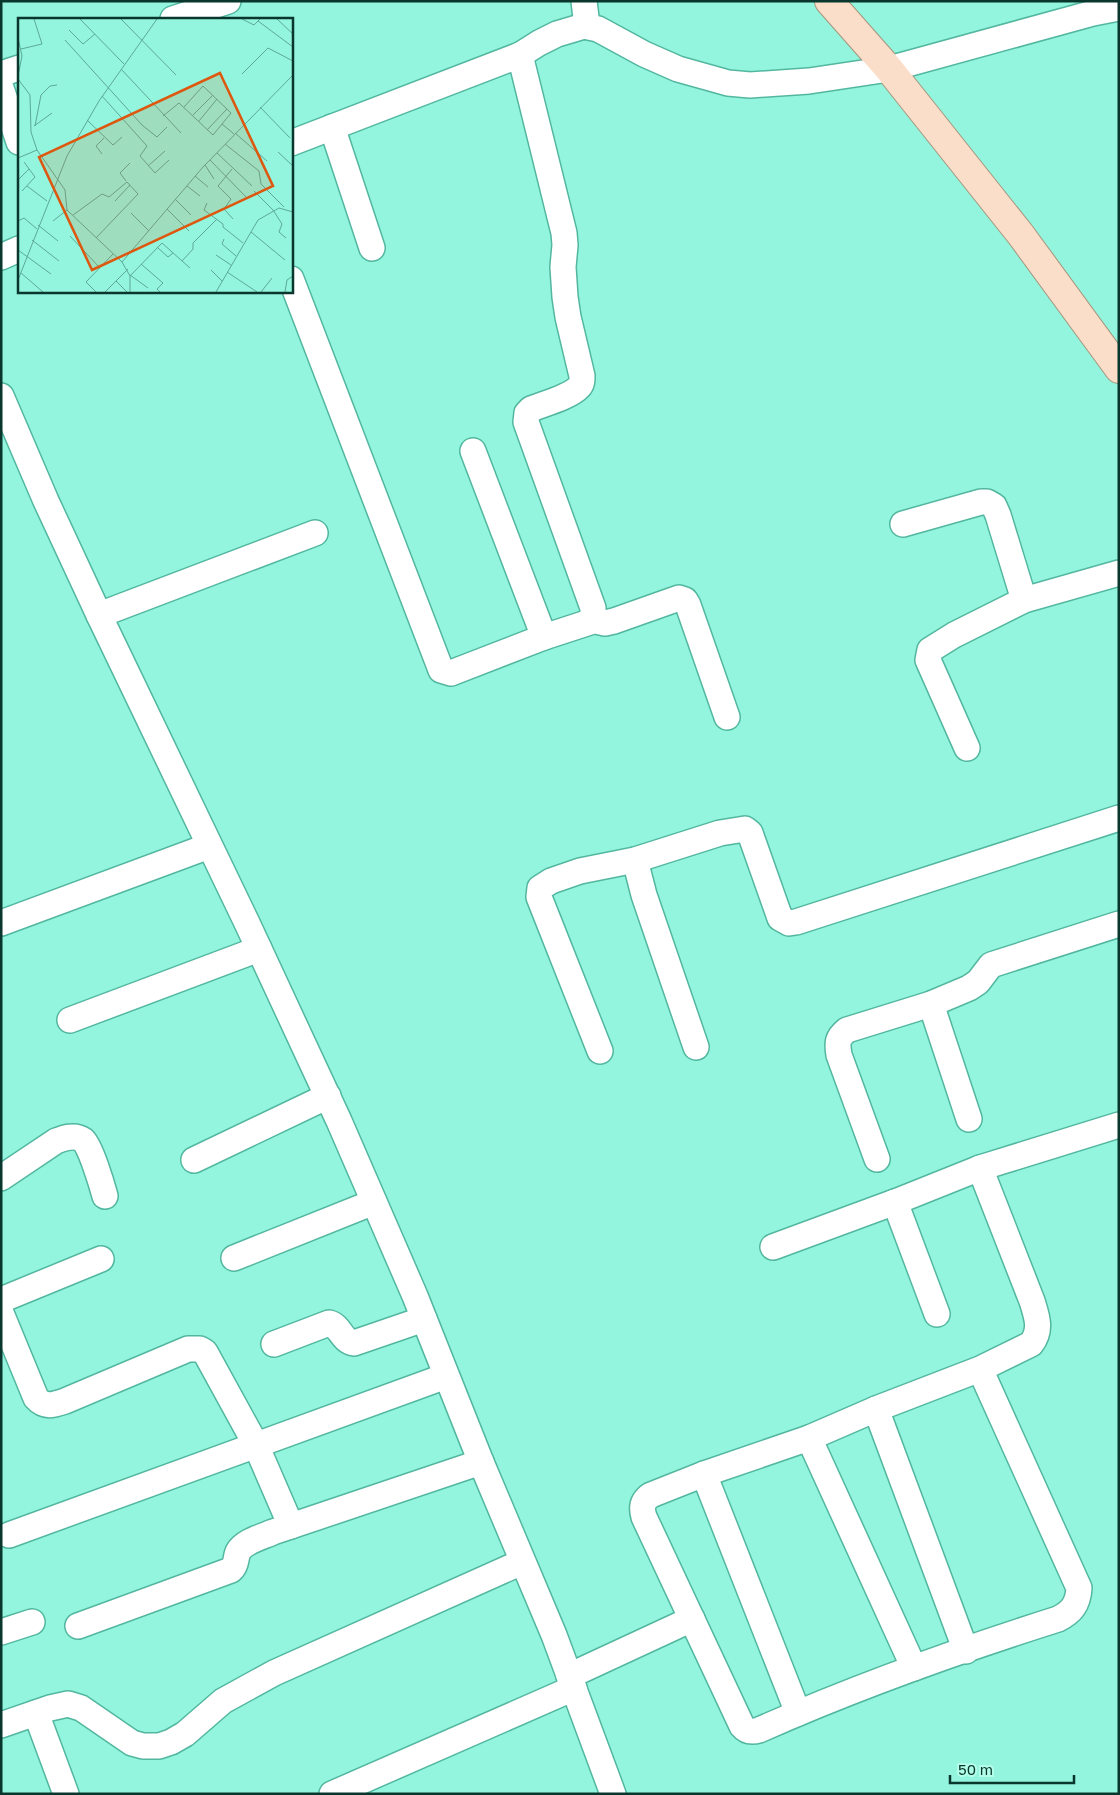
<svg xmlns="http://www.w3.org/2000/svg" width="1120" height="1795" font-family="'Golos Text',sans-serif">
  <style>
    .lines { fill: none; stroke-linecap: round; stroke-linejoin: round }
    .minor-casing { stroke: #53b7a0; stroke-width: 28 }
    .major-casing { stroke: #a5957c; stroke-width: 30 }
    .minor { stroke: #fff; stroke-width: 25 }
    .major { stroke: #fbdeca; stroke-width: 28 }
    .inset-road { fill: none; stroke: #5ca997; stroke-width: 1 }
    .view { fill: #dd570e; fill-opacity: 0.15; stroke: #dd570e; stroke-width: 2.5 }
    .inset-edge { fill: none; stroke: #09362d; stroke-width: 2.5 }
  </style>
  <rect width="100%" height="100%" fill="#93f5dd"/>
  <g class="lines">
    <defs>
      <g id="minor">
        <path d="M 584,1 L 587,26"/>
        <path d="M 173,19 L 228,1"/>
        <path d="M 1,74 L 19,68"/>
        <path d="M 1,88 L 19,142"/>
        <path d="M 332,127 L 372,248"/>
        <path d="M 291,143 L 520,55 L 539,43 L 557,34 L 584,26 L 598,29 L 644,54 L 678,69 L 728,83 L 750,85 L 809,81 L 889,69 L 1093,13 L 1119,8"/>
        <path d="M 1,257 L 19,249"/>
        <path d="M 291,279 L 441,670 L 451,673 L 544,637 L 590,622 L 593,616 L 593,608 L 526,422 L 527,413 L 531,409 C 543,404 570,397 579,387 C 582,384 582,380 582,376 L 568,317 L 565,297 L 563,267 L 565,245 L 564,233 L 520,55"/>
        <path d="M 1,396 L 46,501 L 99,615 L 247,923 L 339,1121 L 415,1296 L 481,1462 L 554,1635 L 613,1794"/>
        <path d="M 473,451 L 544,637"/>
        <path d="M 903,524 L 981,502 L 987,502 L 994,506 L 998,515 L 1024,600"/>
        <path d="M 99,615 L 315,533"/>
        <path d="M 592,620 L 605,623 L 614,621 L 679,598 L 685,600 L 688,605 L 727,717"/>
        <path d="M 967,748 L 928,660 L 930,650 L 954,635 L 1024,600 L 1119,573"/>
        <path d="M 635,860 L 644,895 L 696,1047"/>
        <path d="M 1,923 L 209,846"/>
        <path d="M 931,1004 L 969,1119"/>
        <path d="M 70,1020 L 259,949"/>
        <path d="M 600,1051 L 539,897 L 540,888 L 551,881 L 580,871 L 635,860 L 720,833 L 745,829 L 750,833 L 780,918 L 789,923 L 796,922 L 1119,818"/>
        <path d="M 877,1159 L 839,1055 C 837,1043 837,1038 847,1030 L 931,1004 L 969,988 L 978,982 L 991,965 L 1119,924"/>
        <path d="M 194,1160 L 328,1096"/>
        <path d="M 980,1168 L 1032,1301 C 1037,1317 1042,1330 1031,1344 L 980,1369 L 876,1409 L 809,1438 L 704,1474 L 651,1495 C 642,1501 641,1507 644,1517 L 742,1726 C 747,1732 752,1732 759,1730 C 856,1687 957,1651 1058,1619 C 1072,1612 1078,1604 1079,1588 L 980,1369"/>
        <path d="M 1,1178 L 56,1141 C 64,1138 75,1134 83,1140 C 90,1145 102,1185 105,1196"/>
        <path d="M 895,1202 L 937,1314"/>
        <path d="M 773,1247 L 895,1202 L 980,1168 L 1119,1125"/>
        <path d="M 234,1258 L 374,1202"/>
        <path d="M 1,1300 L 101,1259"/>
        <path d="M 1,1313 L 36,1398 C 45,1408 53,1405 65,1401 L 188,1349 L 200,1349 L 205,1352 L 256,1445 L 291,1526"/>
        <path d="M 274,1344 L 329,1323 C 341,1326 341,1341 354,1343 L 424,1319"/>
        <path d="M 876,1409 L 966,1651"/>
        <path d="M 809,1438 L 914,1668"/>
        <path d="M 704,1474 L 798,1713"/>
        <path d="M 9,1535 L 446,1376"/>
        <path d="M 78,1626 L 231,1570 C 237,1565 235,1559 238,1552 C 244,1541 262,1537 273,1532 L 481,1462"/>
        <path d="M 1,1632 L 32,1622"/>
        <path d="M 569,1676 L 692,1619"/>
        <path d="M 36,1713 L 66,1794"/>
        <path d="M 1,1725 L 50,1708 L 68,1704 L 81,1708 L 132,1743 L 143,1746 L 159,1746 L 171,1742 L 185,1734 L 223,1701 L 274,1673 L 522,1562"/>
        <path d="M 332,1794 L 574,1688"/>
      </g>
      <path id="major" d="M 829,1 L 889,69 L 1021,235 L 1119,369"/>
    </defs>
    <use href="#minor" class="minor-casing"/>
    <use href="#major" class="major-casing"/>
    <use href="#minor" class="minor"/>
    <use href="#major" class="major"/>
  </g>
  <g transform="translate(18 18)">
    <rect width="275" height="275" fill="#93f5dd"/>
    <path class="inset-road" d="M 62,1 L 106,46M 103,1 L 158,57M 224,1 L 236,7 L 242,1M 259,1 L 275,16M 240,3 L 275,29M 51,12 L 65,26 L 77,16M 0,20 L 4,38 L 0,58M 47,22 L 124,107 L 139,119 L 149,109M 3,31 L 24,26 L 16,1M 103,51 L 163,115M 224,56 L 250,30 L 275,43M 0,61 L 12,77 L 13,114 L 19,132 L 47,172 L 49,192 L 104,244 L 112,258 L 112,274M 84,78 L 129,128 L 122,138 L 137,155 L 151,142M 242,89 L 272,120M 175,97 L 195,77M 145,98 L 161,85 L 195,117 L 213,95 L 185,68 L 166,89M 69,102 L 95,127 L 104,119M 181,103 L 199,81M 204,106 L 216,116M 16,108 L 34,95M 17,108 L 23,77 L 32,68 L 39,67M 189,112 L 209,91M 217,115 L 249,143M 207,126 L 241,153 L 243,166 L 266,189M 260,134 L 275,148M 199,135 L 234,168M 84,136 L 78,128 L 86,120M 0,140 L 19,132M 192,142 L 228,179M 187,147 L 196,161M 130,148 L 147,133M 214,151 L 200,168 L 213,181 L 206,191 L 215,201M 177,158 L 190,169M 0,162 L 11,151M 108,163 L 102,155 L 112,145M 9,168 L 29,183M 169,168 L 182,178M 4,173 L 17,159 L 6,144M 236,173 L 255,192 L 264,206 L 261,214 L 268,220M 157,181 L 173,197M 97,183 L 112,167M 189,185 L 186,192 L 205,206 L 205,209 L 225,225M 149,191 L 171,213M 113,195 L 131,213M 55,197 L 84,176 L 91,179 L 109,164 L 120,176 L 78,220M 0,203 L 6,200 L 19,211M 35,203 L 49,192M 20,207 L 40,223M 233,214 L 267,242M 52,218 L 81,249M 206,221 L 204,226 L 218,238M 14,222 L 41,243M 139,229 L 150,239 L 155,235M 0,232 L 33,256M 198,237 L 213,247M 164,243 L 175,231 L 175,225 L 199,201M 104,244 L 185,149 L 275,57M 123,246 L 145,265 L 139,271 L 142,274M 193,252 L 204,263M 209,254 L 239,274M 3,255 L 25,274M 112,257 L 130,270M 112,258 L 144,225 L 172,250M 0,262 L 49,138 L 81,83 L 139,1M 98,263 L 109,274M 78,274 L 68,264 L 95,236M 87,274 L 110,251M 198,274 L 240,202 L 261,190 L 275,194M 243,274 L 254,260M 267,274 L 269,262 L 275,258"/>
    <path class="view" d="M 202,55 L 255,168 L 74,252 L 21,139 Z"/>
    <rect width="275" height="275" class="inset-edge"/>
  </g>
  <rect width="1120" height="1795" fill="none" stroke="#09362d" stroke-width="5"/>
  <path d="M950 1775v8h124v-8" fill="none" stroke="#09362d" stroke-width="2.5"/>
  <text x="958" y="1775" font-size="15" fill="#09362d" stroke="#b3ffea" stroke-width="4" paint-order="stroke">50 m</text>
</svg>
